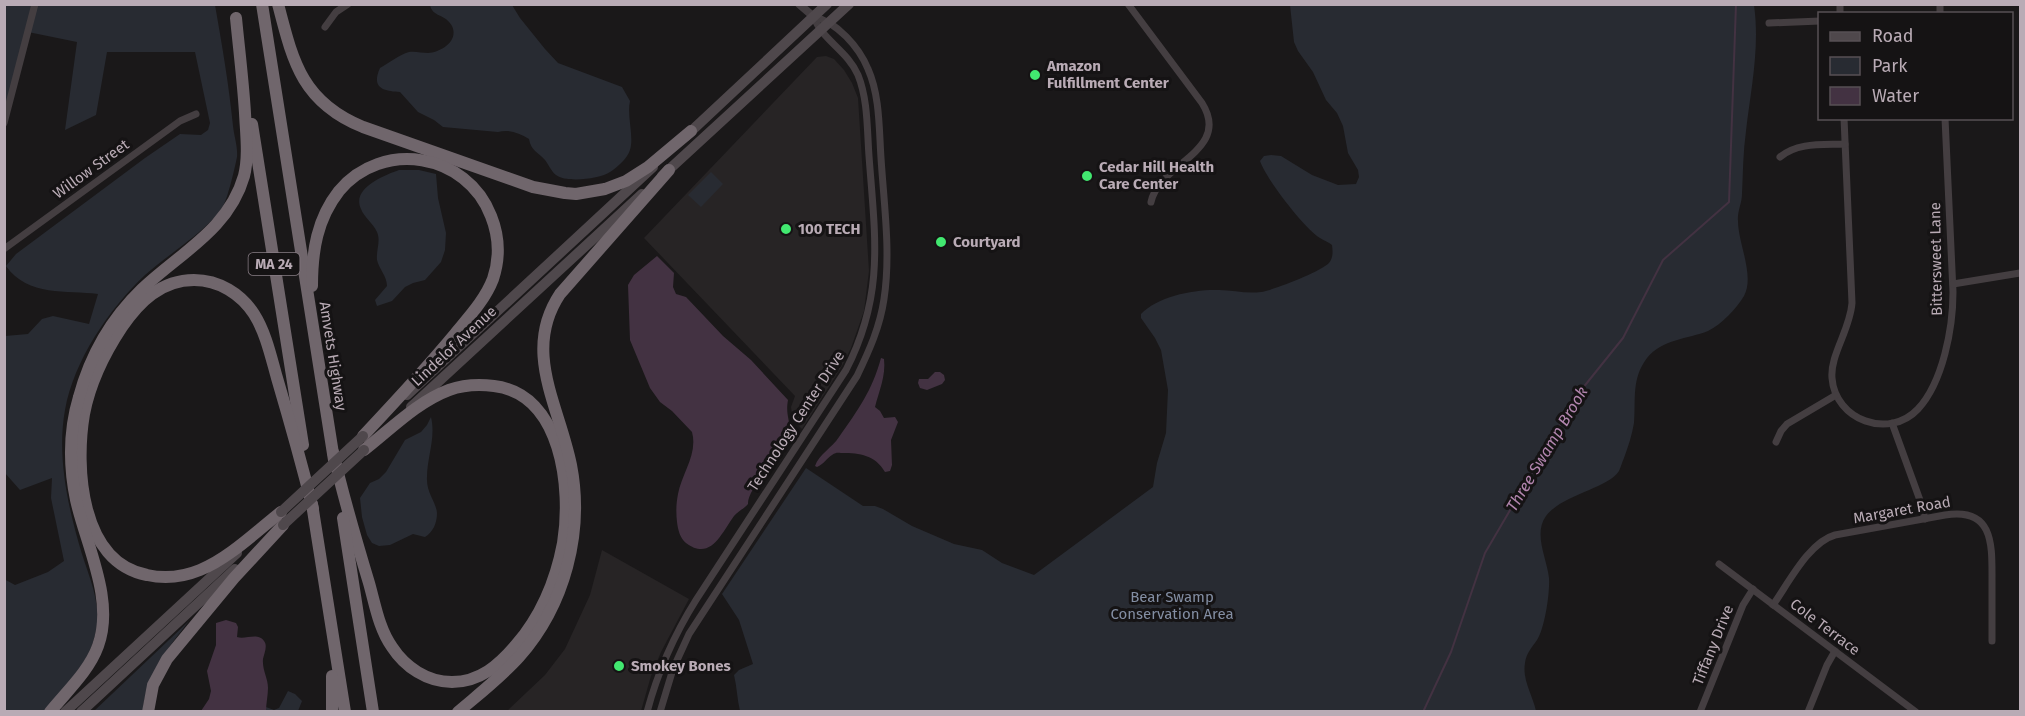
<svg xmlns="http://www.w3.org/2000/svg" width="2025" height="716" font-family="'Fira Sans',sans-serif">
  <style>
    .built { fill: #272425 }
    .green { fill: #282b32 }
    .water { fill: #433242 }
    .lines { fill: none; stroke-linecap: round; stroke-linejoin: round }
    .stream { stroke: #433242; stroke-width: 2 }
    .minor { stroke: #443e41; stroke-width: 7 }
    .tertiary { stroke: #443e41; stroke-width: 8 }
    .secondary { stroke: #4f484c; stroke-width: 10 }
    .motorway { stroke: #70666c; stroke-width: 12 }
    .secondary-bridge { stroke: #4f484c; stroke-width: 10 }
    .poi-dot { fill: #42e870; stroke: #151314; stroke-width: 2 }
    .labels { text-anchor: middle; dominant-baseline: central; stroke-width: 6; stroke-linejoin: round; paint-order: stroke }
    .shield { fill: #151314; stroke: #887d85; stroke-width: 1.5 }
    .shield-label { font-size: 14px; font-weight: bold; fill: #b9abb5 }
    .poi-label { font-size: 15px; font-weight: bold; fill: #b9abb5; stroke: #151314; text-anchor: start }
    .street-label { font-size: 15px; fill: #b9abb5; stroke: #151314 }
    .park-label { font-size: 15px; fill: #838ea3; stroke: #151314 }
    .water-label { font-size: 16px; font-style: italic; fill: #b285ae; stroke: #151314 }
  </style>
  <rect width="100%" height="100%" fill="#1a1819"/>
  <g class="built">
    <path d="M 826,56 L 834,59 L 844,70 L 852,83 L 858,98 L 869,271 L 864,311 L 851,348 L 842,366 L 802,429 L 793,420 L 791,407 L 795,396 L 644,238 L 817,57 Z"/>
    <path d="M 602,550 L 689,599 L 661,652 L 651,676 L 641,711 L 507,711 L 545,675 L 565,649 L 590,595 Z"/>
  </g>
  <g class="green">
    <path d="M 5,5 L 215,5 C 222,45 229,85 233,126 C 234,136 238,147 237,157 C 235,167 228,198 223,206 C 211,228 166,256 145,275 C 109,309 74,360 65,410 C 57,454 67,502 79,544 C 89,580 106,607 92,645 C 83,670 60,691 44,711 L 5,711 L 4,579 L 15,585 L 48,572 L 64,561 L 51,498 L 52,478 L 20,490 L 5,473 L 5,336 L 28,334 L 42,319 L 53,316 L 89,324 L 98,294 C 67,290 28,297 6,266 L 16,254 L 145,158 L 180,134 L 201,135 L 208,130 L 210,123 L 195,52 L 107,52 L 96,115 L 65,130 L 77,42 L 28,32 L 10,102 L 5,102 Z"/>
    <path d="M 430,5 L 512,5 L 520,18 L 545,49 L 558,63 L 622,87 L 630,101 C 626,118 637,143 627,156 C 624,161 615,169 610,172 C 600,179 566,183 556,175 C 551,171 549,165 545,160 C 538,152 531,151 529,139 C 519,133 509,129 498,132 L 443,127 L 434,120 L 418,112 L 400,92 C 383,91 371,88 380,68 C 389,63 399,55 409,52 C 415,51 422,53 428,53 C 441,52 459,41 452,26 C 446,14 432,17 430,5 Z"/>
    <path d="M 1290,5 L 1754,5 C 1760,47 1751,89 1746,131 C 1743,152 1743,173 1742,194 C 1742,203 1737,212 1738,221 C 1738,243 1755,276 1744,296 C 1736,309 1722,324 1708,331 C 1688,339 1662,339 1647,358 C 1631,379 1636,400 1634,423 C 1632,435 1628,447 1624,458 C 1622,462 1621,467 1619,471 C 1607,489 1563,494 1546,516 C 1533,534 1547,558 1549,578 C 1550,592 1545,628 1537,640 C 1532,647 1526,654 1525,663 C 1522,680 1533,696 1536,711 L 740,711 C 737,699 737,687 734,675 L 739,670 L 753,664 L 739,620 L 722,594 L 806,468 L 863,506 L 875,506 L 883,509 L 912,526 L 954,544 L 982,550 L 1002,563 L 1034,575 L 1153,487 L 1157,463 L 1166,433 L 1168,390 L 1161,350 L 1155,338 L 1141,318 L 1141,314 C 1158,296 1195,289 1219,290 C 1233,290 1246,294 1261,292 C 1274,290 1320,272 1329,263 C 1333,258 1333,252 1332,245 C 1328,242 1325,241 1320,238 C 1305,229 1266,179 1260,161 L 1264,156 L 1271,155 L 1281,156 L 1312,175 L 1338,185 L 1356,184 L 1359,177 L 1358,170 L 1348,153 L 1343,126 L 1337,113 L 1326,100 L 1313,72 L 1298,51 L 1294,42 Z"/>
    <path d="M 399,170 L 419,170 L 436,174 L 438,198 L 446,233 L 445,250 L 441,262 L 425,280 L 413,283 L 405,287 L 392,301 L 377,306 L 375,300 L 387,286 C 387,276 379,269 377,260 C 376,250 381,241 377,232 C 373,223 364,217 361,209 C 351,188 385,175 399,170 Z"/>
    <path d="M 711,172 L 723,184 L 701,207 L 688,195 Z"/>
    <path d="M 431,417 C 436,438 427,457 427,477 C 426,493 436,501 437,513 C 437,523 433,532 425,537 L 413,534 L 390,545 L 379,546 L 372,543 L 367,535 L 362,517 L 360,498 L 370,483 L 379,479 L 386,472 L 405,440 L 421,432 L 427,425 Z"/>
    <path d="M 189,621 C 168,648 145,676 143,711 L 93,712 Z"/>
    <path d="M 288,691 L 295,694 L 302,701 L 298,711 L 266,712 L 266,707 L 274,710 L 279,708 Z"/>
  </g>
  <g class="water">
    <path d="M 657,256 L 674,273 L 673,287 L 676,294 L 686,297 L 723,336 L 751,360 L 788,400 C 784,422 797,423 782,449 C 773,462 747,491 748,504 C 744,509 738,511 734,516 C 722,532 711,562 686,543 C 680,538 678,530 677,522 C 676,513 676,504 678,494 C 682,473 698,454 692,432 L 672,411 L 660,402 L 650,388 L 630,340 L 628,285 L 634,275 Z"/>
    <path d="M 881,358 L 884,359 C 886,376 879,391 875,407 L 880,411 L 884,418 L 895,417 L 898,422 L 891,440 L 892,465 L 890,471 L 885,472 C 875,455 860,453 842,453 C 837,453 837,452 832,455 C 827,458 824,464 817,467 L 815,466 C 819,454 832,448 839,437 C 858,410 872,391 881,358 Z"/>
    <path d="M 935,372 L 940,372 L 944,375 L 945,380 L 942,384 L 927,390 L 920,388 L 918,383 L 919,379 L 928,379 Z"/>
    <path d="M 226,620 L 236,623 L 238,627 L 237,637 C 245,640 258,632 264,641 C 268,646 264,654 263,659 C 262,670 268,678 268,688 C 268,695 266,704 266,711 L 201,711 L 209,699 L 211,691 L 207,671 L 216,645 L 216,623 Z"/>
  </g>
  <g class="lines">
    <path class="stream" d="M 1423,712 L 1451,652 L 1485,553 L 1578,394 L 1623,338 L 1663,260 L 1729,202 L 1736,4"/>
    <g class="minor">
      <path d="M 1128,4 L 1202,103 C 1232,151 1159,163 1151,202"/>
      <path d="M 1840,4 L 1840,14"/>
      <path d="M 1940,4 L 1940,14"/>
      <path d="M 1769,23 L 1820,21"/>
      <path d="M 325,27 L 336,12 L 348,4"/>
      <path d="M 1844,118 L 1852,303 C 1850,330 1830,355 1832,378 C 1835,420 1889,440 1918,409 C 1943,382 1953,328 1953,292 L 1945,118"/>
      <path d="M 4,123 L 35,4"/>
      <path d="M 1780,157 C 1798,142 1823,145 1845,144"/>
      <path d="M 4,249 L 180,121 L 196,114"/>
      <path d="M 1953,284 L 2020,273"/>
      <path d="M 1892,423 L 1921,503 L 1925,519"/>
      <path d="M 1776,442 L 1781,431 L 1787,424 L 1836,395"/>
      <path d="M 1719,564 L 1916,712"/>
      <path d="M 1773,605 C 1788,584 1809,542 1835,535 L 1945,515 C 1994,507 1992,545 1992,580 C 1992,600 1992,621 1992,641"/>
      <path d="M 647,712 C 658,671 674,635 696,600 L 846,370 C 885,294 875,237 869,156 C 867,129 868,100 858,75 C 848,51 821,39 814,17"/>
      <path d="M 660,712 L 673,669 L 689,634 L 857,376 C 869,351 880,327 884,299 C 891,253 884,205 881,158 C 879,129 880,96 868,69 C 859,47 837,22 814,17"/>
      <path d="M 1700,712 L 1743,605 L 1753,589"/>
      <path d="M 1808,712 L 1827,665 L 1835,651"/>
    </g>
    <path class="tertiary" d="M 799,4 L 814,17"/>
    <g class="secondary">
      <path d="M 686,136 L 827,4"/>
      <path d="M 662,176 L 849,4"/>
      <path d="M 407,395 L 653,167"/>
      <path d="M 411,407 L 642,194"/>
      <path d="M 65,712 L 237,553"/>
      <path d="M 81,712 L 235,569"/>
    </g>
    <g class="motorway">
      <path d="M 262,4 L 334,460"/>
      <path d="M 278,4 C 293,62 302,102 363,127 L 533,187 L 565,193 L 576,194 L 605,189 L 626,181 L 648,167 L 691,131"/>
      <path d="M 252,124 L 303,445"/>
      <path d="M 312,286 C 312,251 317,219 339,191 C 382,139 467,153 491,216 C 499,236 500,258 493,279 C 485,300 468,318 454,335 C 425,370 394,403 363,436"/>
      <path d="M 333,452 C 343,496 356,540 369,583 C 375,604 379,629 392,647 C 405,667 427,682 452,682 C 480,682 499,665 516,645 C 541,616 556,580 563,543 C 572,489 562,394 494,386 C 479,384 463,385 449,390 C 417,402 391,429 364,450"/>
      <path d="M 312,504 L 345,712"/>
      <path d="M 281,512 C 257,531 228,559 200,570 C 183,577 165,579 147,575 C 80,562 75,467 84,414 C 90,383 104,354 122,327 C 139,302 161,280 194,280 C 219,280 241,294 254,314 C 266,333 271,357 277,378 C 290,422 302,465 313,509"/>
      <path d="M 343,518 L 373,712"/>
      <path d="M 332,676 L 332,712"/>
      <path d="M 50,712 C 67,691 89,671 98,646 C 115,600 86,545 76,500 C 69,466 69,430 79,397 C 90,356 112,318 142,289 C 180,253 229,229 244,176 C 249,156 246,134 245,113 C 243,81 239,49 236,18"/>
      <path d="M 148,712 L 153,685 L 167,659 L 234,578 L 283,525"/>
      <path d="M 458,712 C 479,694 501,677 519,657 C 565,605 584,532 571,465 C 559,405 522,351 560,294 L 669,170"/>
    </g>
    <g class="secondary-bridge">
      <path d="M 281,512 L 363,436"/>
      <path d="M 283,525 L 364,450"/>
    </g>
  </g>
  <g class="poi-dot">
    <circle cx="1035" cy="75" r="6"/>
    <circle cx="1087" cy="176" r="6"/>
    <circle cx="786" cy="229" r="6"/>
    <circle cx="941" cy="242" r="6"/>
    <circle cx="619" cy="666" r="6"/>
  </g>
  <g class="labels">
    <rect class="shield" x="248.5" y="253" width="51" height="22" rx="4.5"/>
    <g class="shield-label">
      <text x="274" y="264">MA 24</text>
    </g>
    <g class="poi-label">
      <text x="1047" y="66">Amazon<tspan x="1047" dy="17">Fulfillment Center</tspan></text>
      <text x="1099" y="167">Cedar Hill Health<tspan x="1099" dy="17">Care Center</tspan></text>
      <text x="798" y="229">100 TECH</text>
      <text x="953" y="242">Courtyard</text>
      <text x="631" y="666">Smokey Bones</text>
    </g>
    <g class="street-label">
      <text transform="translate(91 169) rotate(-36)">Willow Street</text>
      <text transform="translate(1936 259) rotate(-91)">Bittersweet Lane</text>
      <text transform="translate(454 346) rotate(-43)">Lindelof Avenue</text>
      <text transform="translate(333 356) rotate(81)">Amvets Highway</text>
      <text transform="translate(796 421) rotate(-57)">Technology Center Drive</text>
      <text transform="translate(1902 510) rotate(-10)">Margaret Road</text>
      <text transform="translate(1825 627) rotate(37)">Cole Terrace</text>
      <text transform="translate(1713 645) rotate(-68)">Tiffany Drive</text>
    </g>
    <g class="park-label">
      <text x="1172" y="597">Bear Swamp<tspan x="1172" dy="17">Conservation Area</tspan></text>
    </g>
    <g class="water-label">
      <text transform="translate(1547 449) rotate(-59)">Three Swamp Brook</text>
    </g>
  </g>
  <rect width="2025" height="716" fill="none" stroke="#b9abb5" stroke-width="12"/>
  <rect x="1818" y="12" width="195" height="108" fill="#151314" stroke="#575054" stroke-width="1.5"/>
  <rect x="1830" y="32" width="30" height="9" fill="#4f484c" stroke="#575054" stroke-width="1.5"/>
  <text x="1872" y="42" font-size="18" fill="#b9abb5">Road</text>
  <rect x="1830" y="57" width="30" height="18" fill="#282b32" stroke="#575054" stroke-width="1.5"/>
  <text x="1872" y="72" font-size="18" fill="#b9abb5">Park</text>
  <rect x="1830" y="87" width="30" height="18" fill="#433242" stroke="#575054" stroke-width="1.5"/>
  <text x="1872" y="102" font-size="18" fill="#b9abb5">Water</text>
</svg>
